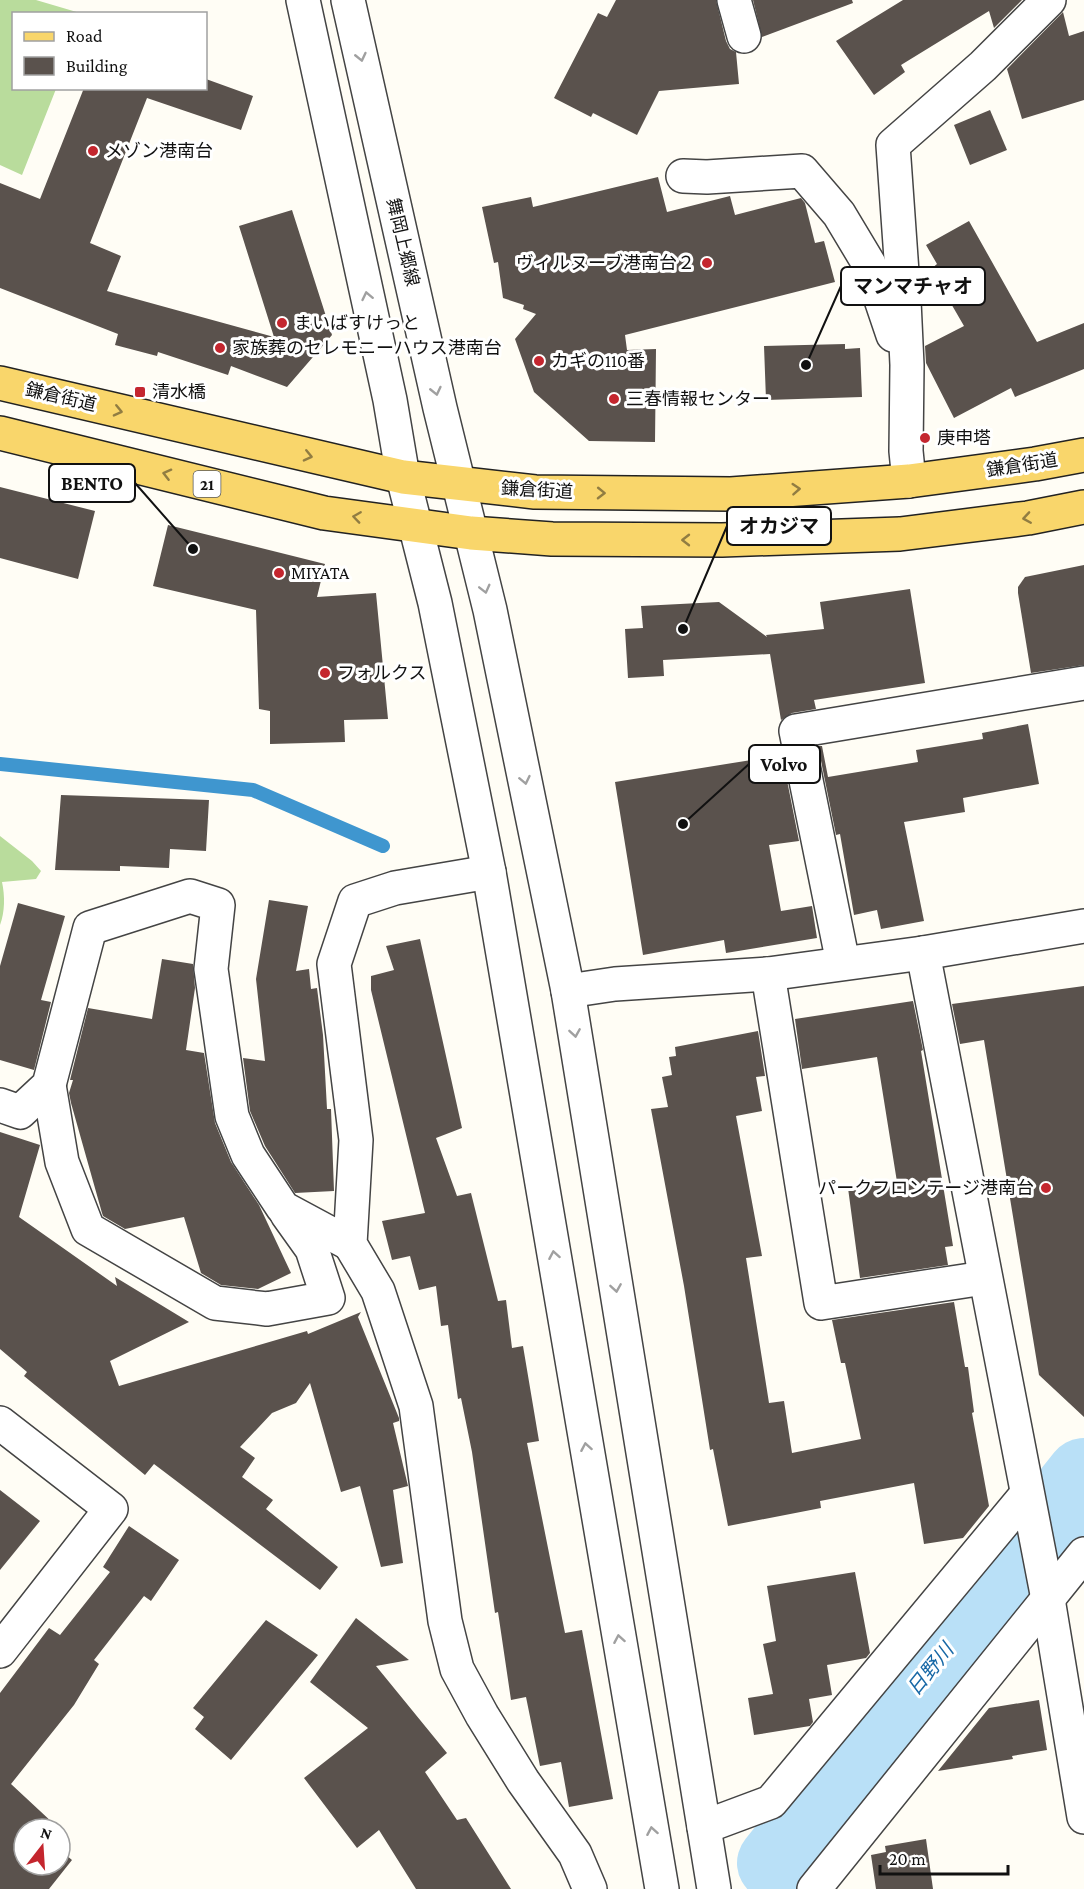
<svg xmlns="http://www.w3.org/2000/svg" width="1084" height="1889" font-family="'Crimson Pro','Noto Sans JP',serif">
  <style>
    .forest { fill: #b9dc9c }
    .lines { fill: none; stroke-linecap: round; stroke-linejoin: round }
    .stream { stroke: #3f96cf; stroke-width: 14 }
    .river { stroke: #b9e0f7; stroke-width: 76 }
    .building { fill: #5a524d }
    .minor-casing { stroke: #444; stroke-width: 36 }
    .major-casing { stroke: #222; stroke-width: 36 }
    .minor { stroke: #fff; stroke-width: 33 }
    .major { stroke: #f9d66b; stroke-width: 33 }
    .oneway { stroke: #a0a0a0 }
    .oneway2 { stroke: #917d42 }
    .poi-dot { fill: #c4262e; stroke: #fff; stroke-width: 2 }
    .labels { text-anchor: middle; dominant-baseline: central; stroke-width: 6; stroke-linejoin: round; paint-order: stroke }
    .shield { fill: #fff; stroke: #585858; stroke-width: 1.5 }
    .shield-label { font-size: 16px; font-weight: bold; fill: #111 }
    .poi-label { font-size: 18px; fill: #111; stroke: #fff; text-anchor: start }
    .street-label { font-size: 18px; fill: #111; stroke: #fff }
    .water-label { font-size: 20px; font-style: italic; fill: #1768a6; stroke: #fff }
    .leader { fill: none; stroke: #111; stroke-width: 2 }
    .callout-dot { fill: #111; stroke: #fff; stroke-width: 2 }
    .callout { fill: #fff; stroke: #111; stroke-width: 2 }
    .callout-label { font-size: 20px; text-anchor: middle; font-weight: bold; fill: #111 }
  </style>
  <rect width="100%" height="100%" fill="#fffdf5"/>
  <g class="forest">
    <path d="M 0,0 L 36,0 L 80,13 L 14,14 L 14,88 L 56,89 L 22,175 L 0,165 Z"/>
    <path d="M 0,836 L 32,861 L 41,871 L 36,879 L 2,882 C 5,896 5,912 0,925 Z"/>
  </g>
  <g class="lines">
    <path class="stream" d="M 0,764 L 253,790 L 383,846"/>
    <path class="river" d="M 775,1863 L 1084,1476"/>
  </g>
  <g class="building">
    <path d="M 616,0 L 716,0 L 726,41 L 730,49 L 736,52 L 739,84 L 659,91 L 637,135 L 593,113 L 591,117 L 554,98 L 598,13 L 607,17 Z"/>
    <path d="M 753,0 L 852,0 L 853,3 L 762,37 Z"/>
    <path d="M 903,0 L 1022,0 L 994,28 L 989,11 L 901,65 L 905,72 L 874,95 L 836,41 Z"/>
    <path d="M 1063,12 L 1069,36 L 1084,31 L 1084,100 L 1022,119 L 1007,69 Z"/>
    <path d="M 206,79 L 253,96 L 241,130 L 147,98 L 90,243 L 121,256 L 107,291 L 274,337 L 239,226 L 292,210 L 332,335 L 287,387 L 231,366 L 228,375 L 158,352 L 157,356 L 115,345 L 118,334 L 0,288 L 0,183 L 40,199 L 84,88 L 206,88 Z"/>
    <path d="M 990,110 L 1007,150 L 970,165 L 954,125 Z"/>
    <path d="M 658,177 L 667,212 L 730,196 L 735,215 L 801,198 L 805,203 L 815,243 L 824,241 L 835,282 L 625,335 L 627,350 L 656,349 L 655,442 L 589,441 L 534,392 L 515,339 L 536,314 L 523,309 L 524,305 L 503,298 L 498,262 L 494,263 L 482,207 L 531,197 L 533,207 Z"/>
    <path d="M 969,221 L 1037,342 L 1084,323 L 1084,369 L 1015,397 L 1011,388 L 954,418 L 926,363 L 925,346 L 964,326 L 931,269 L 937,264 L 926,245 Z"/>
    <path d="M 845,344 L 845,349 L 860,348 L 862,397 L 766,400 L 764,346 Z"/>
    <path d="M 0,487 L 95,511 L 78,579 L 0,558 Z"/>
    <path d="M 168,525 L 325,564 L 317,597 L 376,593 L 388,719 L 344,720 L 345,742 L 270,744 L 270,711 L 259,709 L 256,610 L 153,586 Z"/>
    <path d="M 1084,565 L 1084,665 L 1031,673 L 1018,593 L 1018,587 L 1025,577 Z"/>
    <path d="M 910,589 L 925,683 L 814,700 L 816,709 L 792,713 L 781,720 L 770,654 L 663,660 L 664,676 L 628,678 L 625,629 L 643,628 L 641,606 L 719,602 L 767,637 L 766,635 L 824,629 L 820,602 Z"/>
    <path d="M 1028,724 L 1039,784 L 963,798 L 965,812 L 904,822 L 924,921 L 881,929 L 877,910 L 854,915 L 840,834 L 836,835 L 818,746 L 822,746 L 828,777 L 918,762 L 916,750 L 983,739 L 982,733 Z"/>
    <path d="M 782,755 L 799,841 L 769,845 L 781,911 L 812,906 L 817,938 L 726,953 L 724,940 L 643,955 L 615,782 Z"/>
    <path d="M 61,795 L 209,800 L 206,851 L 170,849 L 169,868 L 120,866 L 120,871 L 55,870 Z"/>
    <path d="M 269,900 L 308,906 L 296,971 L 309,969 L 311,989 L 317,988 L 323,1035 L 327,1109 L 331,1109 L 334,1191 L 295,1193 L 265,1146 L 250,1111 L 243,1058 L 265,1061 L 256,979 Z"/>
    <path d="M 18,903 L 65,916 L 41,1000 L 51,1002 L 34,1070 L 0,1060 L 0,966 Z"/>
    <path d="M 420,939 L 462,1128 L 436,1138 L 457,1196 L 471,1193 L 498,1301 L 506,1300 L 512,1348 L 523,1346 L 539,1441 L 527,1443 L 565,1633 L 582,1630 L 613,1799 L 569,1807 L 561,1762 L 540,1766 L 526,1697 L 511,1700 L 498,1612 L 495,1613 L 472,1452 L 461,1398 L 458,1399 L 448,1325 L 441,1326 L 436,1286 L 419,1290 L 410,1256 L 392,1260 L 382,1221 L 425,1213 L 371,990 L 371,976 L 394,970 L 386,946 Z"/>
    <path d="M 162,959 L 193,964 L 195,988 L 186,1050 L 204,1053 L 215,1123 L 231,1162 L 259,1205 L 291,1273 L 258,1289 L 221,1285 L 201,1273 L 184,1217 L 125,1229 L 103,1216 L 102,1213 L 71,1103 L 69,1093 L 73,1080 L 70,1080 L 88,1008 L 152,1019 Z"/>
    <path d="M 1084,986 L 1084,1417 L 1039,1375 L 984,1040 L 960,1044 L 952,1004 Z"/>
    <path d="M 913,1001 L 923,1050 L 921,1051 L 953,1246 L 945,1247 L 948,1265 L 860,1278 L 848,1188 L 897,1182 L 877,1057 L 802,1069 L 795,1019 Z"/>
    <path d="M 758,1031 L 765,1076 L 756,1077 L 762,1111 L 736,1116 L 762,1256 L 746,1258 L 769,1403 L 784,1401 L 792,1453 L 861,1439 L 845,1363 L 841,1363 L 832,1320 L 954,1302 L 965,1367 L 968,1367 L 974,1412 L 972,1413 L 989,1506 L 963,1538 L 924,1544 L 914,1483 L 820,1501 L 821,1508 L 728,1526 L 713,1449 L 710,1450 L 684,1286 L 651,1109 L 668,1107 L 662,1077 L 672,1075 L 669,1057 L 676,1056 L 675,1047 Z"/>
    <path d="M 0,1132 L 40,1145 L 19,1217 L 117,1286 L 115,1277 L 189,1322 L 110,1361 L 119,1386 L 307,1331 L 308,1334 L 361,1312 L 358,1317 L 399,1418 L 399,1421 L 393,1423 L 408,1486 L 393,1490 L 403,1563 L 381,1567 L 360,1486 L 341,1492 L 310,1383 L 296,1403 L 272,1413 L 240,1447 L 255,1458 L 242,1477 L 273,1500 L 266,1509 L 338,1567 L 320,1590 L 154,1464 L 145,1475 L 24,1376 L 27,1372 L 0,1349 Z"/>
    <path d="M 0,1490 L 40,1521 L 0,1570 Z"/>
    <path d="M 129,1526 L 179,1560 L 151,1601 L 144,1596 L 94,1660 L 99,1664 L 74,1705 L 11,1784 L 54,1824 L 50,1829 L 24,1829 L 24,1865 L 60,1865 L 60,1850 L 72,1860 L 49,1889 L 0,1889 L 0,1693 L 49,1628 L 60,1635 L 110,1572 L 103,1567 Z"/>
    <path d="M 855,1572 L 870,1653 L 866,1658 L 827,1665 L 832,1695 L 809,1699 L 813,1722 L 810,1726 L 754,1735 L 748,1698 L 773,1694 L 763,1644 L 776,1641 L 767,1586 Z"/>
    <path d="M 356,1618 L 409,1660 L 376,1666 L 447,1753 L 425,1772 L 457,1820 L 466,1818 L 511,1889 L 416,1889 L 379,1830 L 357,1848 L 304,1778 L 368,1728 L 310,1682 Z"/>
    <path d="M 266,1620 L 318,1655 L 231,1760 L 195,1729 L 204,1717 L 193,1708 Z"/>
    <path d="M 1039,1700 L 1047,1750 L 1012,1756 L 1013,1759 L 938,1771 L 989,1708 Z"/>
    <path d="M 926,1839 L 933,1889 L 876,1889 L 871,1855 L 886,1852 L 885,1846 Z"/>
  </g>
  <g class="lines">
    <defs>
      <g id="minor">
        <path d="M 303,0 L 390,400 L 403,477 L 435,603 L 489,872 L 662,1889"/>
        <path d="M 348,0 L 440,408 L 490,610 L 568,991 L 714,1889"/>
        <path d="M 734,0 L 744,36"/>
        <path d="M 683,176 L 707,177 L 802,171 L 839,214 L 869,264 L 893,335"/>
        <path d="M 909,481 L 906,451 L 907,365 L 904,301 L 893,145 L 983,66 L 1049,0"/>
        <path d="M 489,872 L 395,888 L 355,901 L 334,964 L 356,1140 L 350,1244 L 378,1291 L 416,1406 L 445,1621 L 457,1669 L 482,1715 L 523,1781 L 575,1854 L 590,1889"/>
        <path d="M 923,953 L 1048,1599 L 1084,1817"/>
        <path d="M 843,963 L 796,731 L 1084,683"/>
        <path d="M 768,974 L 821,1303 L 984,1278"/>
        <path d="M 568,991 L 615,984 L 768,974 L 923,953 L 1084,926"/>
        <path d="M 49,1085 L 62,1162 L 88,1229 L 215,1303 L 267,1309 L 328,1298 L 312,1249 L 287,1214"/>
        <path d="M 0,1105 L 20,1112 L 49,1085 L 90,928 L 190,896 L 218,905 L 211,969 L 232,1116 L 248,1155 L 283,1208 L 350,1244"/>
        <path d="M 0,1423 L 111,1509 L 0,1651"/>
        <path d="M 704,1827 L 771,1802 L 1027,1494"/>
        <path d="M 814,1889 L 1084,1554"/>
      </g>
      <g id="major">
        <path d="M 0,383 L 403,477 L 535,492 L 731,494 L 909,481 L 1035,464 L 1084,455"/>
        <path d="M 0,433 L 324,513 L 471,533 L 552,539 L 722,540 L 900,534 L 1028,518 L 1084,507"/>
      </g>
    </defs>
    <use href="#minor" class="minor-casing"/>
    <use href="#major" class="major-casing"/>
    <use href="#minor" class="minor"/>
    <use href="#major" class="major"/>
  </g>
  <defs><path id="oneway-chevron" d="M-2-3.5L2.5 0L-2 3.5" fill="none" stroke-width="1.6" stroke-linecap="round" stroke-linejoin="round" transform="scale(1.5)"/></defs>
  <g class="oneway">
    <use href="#oneway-chevron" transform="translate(361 57) rotate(77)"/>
    <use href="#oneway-chevron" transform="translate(367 296) rotate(-102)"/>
    <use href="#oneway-chevron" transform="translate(436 391) rotate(77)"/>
    <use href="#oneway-chevron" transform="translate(485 589) rotate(76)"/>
    <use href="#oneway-chevron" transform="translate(525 780) rotate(78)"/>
    <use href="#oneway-chevron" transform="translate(575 1033) rotate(81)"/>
    <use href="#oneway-chevron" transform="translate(554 1255) rotate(-100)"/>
    <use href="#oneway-chevron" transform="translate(616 1288) rotate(81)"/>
    <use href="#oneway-chevron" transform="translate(586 1447) rotate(-100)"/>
    <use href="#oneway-chevron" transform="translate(619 1639) rotate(-100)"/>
    <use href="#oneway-chevron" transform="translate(652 1831) rotate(-100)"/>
  </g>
  <g class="oneway2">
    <use href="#oneway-chevron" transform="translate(118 411) rotate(13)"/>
    <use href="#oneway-chevron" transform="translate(308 456) rotate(13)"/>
    <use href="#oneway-chevron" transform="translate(167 474) rotate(-166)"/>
    <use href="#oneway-chevron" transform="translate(796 489) rotate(-4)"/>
    <use href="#oneway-chevron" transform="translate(601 493) rotate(1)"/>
    <use href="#oneway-chevron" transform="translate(357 517) rotate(-172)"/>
    <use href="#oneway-chevron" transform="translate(1027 518) rotate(171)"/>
    <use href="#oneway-chevron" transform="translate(686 540) rotate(-180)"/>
  </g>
  <g class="poi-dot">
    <circle cx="93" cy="151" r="6"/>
    <circle cx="707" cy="263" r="6"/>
    <circle cx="282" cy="323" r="6"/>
    <circle cx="220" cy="348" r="6"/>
    <circle cx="539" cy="361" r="6"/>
    <rect x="134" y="386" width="12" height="12" rx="3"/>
    <circle cx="614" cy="399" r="6"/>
    <circle cx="925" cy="438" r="6"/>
    <circle cx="279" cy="573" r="6"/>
    <circle cx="325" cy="673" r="6"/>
    <circle cx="1046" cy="1188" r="6"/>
  </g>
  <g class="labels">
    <rect class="shield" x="193.5" y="471" width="27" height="26" rx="4.5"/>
    <g class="shield-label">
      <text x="207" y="484">21</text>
    </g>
    <g class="poi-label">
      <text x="105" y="151">メゾン港南台</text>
      <text x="695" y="263" text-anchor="end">ヴィルヌーブ港南台２</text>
      <text x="294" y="323">まいばすけっと</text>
      <text x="232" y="348">家族葬のセレモニーハウス港南台</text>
      <text x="551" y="361">カギの110番</text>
      <text x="152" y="392">清水橋</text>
      <text x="626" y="399">三春情報センター</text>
      <text x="937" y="438">庚申塔</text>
      <text x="291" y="573">MIYATA</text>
      <text x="337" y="673">フォルクス</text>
      <text x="1034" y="1188" text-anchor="end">パークフロンテージ港南台</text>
    </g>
    <g class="street-label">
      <text transform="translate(403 242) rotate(77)">舞岡上郷線</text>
      <text transform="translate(61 397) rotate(13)">鎌倉街道</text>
      <text transform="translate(1022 465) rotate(-9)">鎌倉街道</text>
      <text transform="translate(537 490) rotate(3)">鎌倉街道</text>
    </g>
    <g class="water-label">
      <text transform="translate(930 1669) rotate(-51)">日野川</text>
    </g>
  </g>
  <path class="leader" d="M806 365L841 286M193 549L135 483M683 629L727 526M683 824L749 764"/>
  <g class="callout-dot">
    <circle cx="806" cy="365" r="6"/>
    <circle cx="193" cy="549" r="6"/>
    <circle cx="683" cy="629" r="6"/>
    <circle cx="683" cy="824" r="6"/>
  </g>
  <g class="callout">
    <rect x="841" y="267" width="144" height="38" rx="6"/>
    <rect x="49" y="464" width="86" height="38" rx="6"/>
    <rect x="727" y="507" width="104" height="38" rx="6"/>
    <rect x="749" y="745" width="71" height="38" rx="6"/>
  </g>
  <g class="callout-label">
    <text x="913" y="293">マンマチャオ</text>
    <text x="92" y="490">BENTO</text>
    <text x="779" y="533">オカジマ</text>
    <text x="784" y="771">Volvo</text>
  </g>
  <rect x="12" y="12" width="195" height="78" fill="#ffffff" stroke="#a0a0a0" stroke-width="1.5"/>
  <rect x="24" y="32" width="30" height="9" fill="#f9d66b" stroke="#a0a0a0" stroke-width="1.5"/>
  <text x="66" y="42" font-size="18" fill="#111111">Road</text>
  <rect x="24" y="57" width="30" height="18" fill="#5a524d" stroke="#a0a0a0" stroke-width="1.5"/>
  <text x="66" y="72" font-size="18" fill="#111111">Building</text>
  <g transform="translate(42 1847) rotate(17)"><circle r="28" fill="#ffffff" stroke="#a0a0a0" stroke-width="1.5"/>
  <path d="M0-4.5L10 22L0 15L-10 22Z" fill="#c4262e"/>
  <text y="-9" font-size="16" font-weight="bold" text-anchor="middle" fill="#111111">N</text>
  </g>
  <path d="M880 1865v9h128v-9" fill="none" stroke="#111111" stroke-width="3"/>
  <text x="889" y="1865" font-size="18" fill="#111111" stroke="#ffffff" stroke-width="4.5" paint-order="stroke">20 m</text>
</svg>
